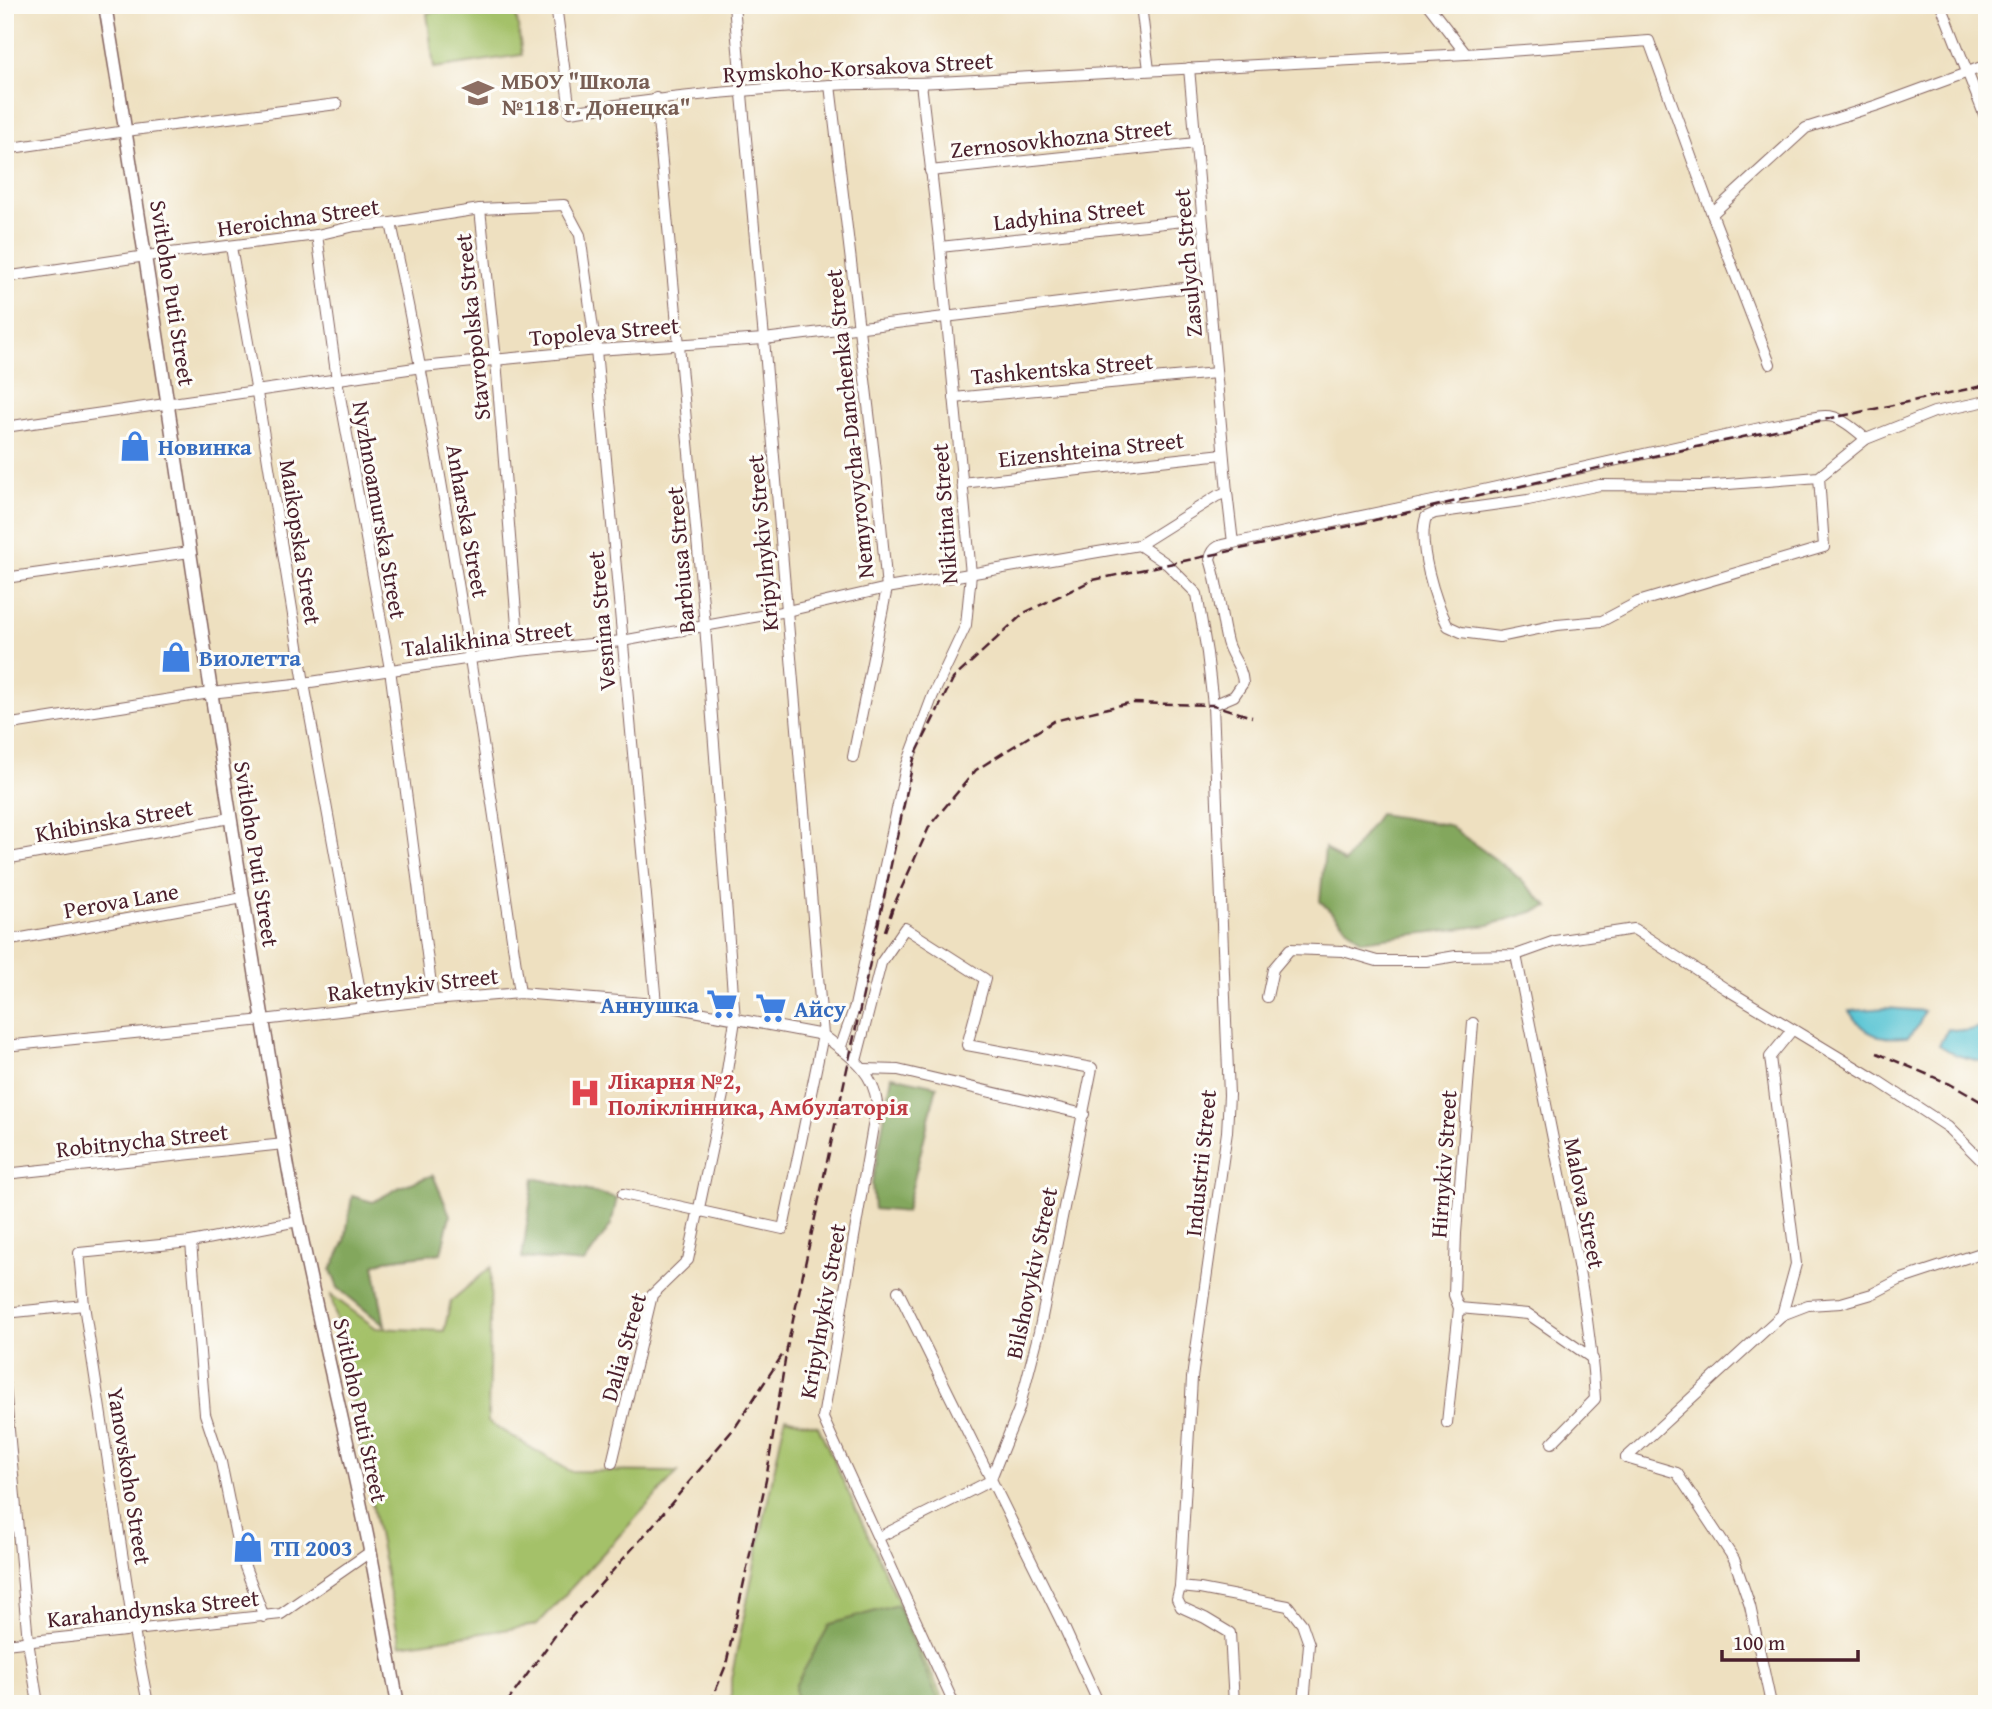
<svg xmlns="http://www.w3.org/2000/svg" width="1992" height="1709" font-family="'Gentium Book Plus',serif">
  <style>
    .green { fill: #a4c169; stroke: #77704a; stroke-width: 2 }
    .forest { fill: #83a75d; stroke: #666344; stroke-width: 2 }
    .water { fill: #5ac5d4; stroke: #527280; stroke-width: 2 }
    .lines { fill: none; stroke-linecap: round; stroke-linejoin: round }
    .minor-casing { stroke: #83635f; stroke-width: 12 }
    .major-casing { stroke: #83635f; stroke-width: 15 }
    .minor { stroke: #fff; stroke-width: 10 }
    .major { stroke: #fff; stroke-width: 12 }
    .rail { stroke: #4a1f2b; stroke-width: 2.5; stroke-dasharray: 10 5; stroke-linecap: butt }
    .labels { text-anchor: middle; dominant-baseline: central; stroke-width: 6; stroke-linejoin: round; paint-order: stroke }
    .street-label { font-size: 23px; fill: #4a1f2b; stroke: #fdfcf7 }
    .education-label { font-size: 23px; font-weight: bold; fill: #785e54; stroke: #fdfcf7; text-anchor: start }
    .shop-label { font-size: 23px; font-weight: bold; fill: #366cbe; stroke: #fdfcf7; text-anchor: start }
    .health-label { font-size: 23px; font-weight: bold; fill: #be3a42; stroke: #fdfcf7; text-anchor: start }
  </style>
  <rect width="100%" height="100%" fill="#fdfcf7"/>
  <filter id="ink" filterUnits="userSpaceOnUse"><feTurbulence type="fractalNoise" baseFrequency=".0143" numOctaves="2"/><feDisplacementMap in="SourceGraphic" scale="14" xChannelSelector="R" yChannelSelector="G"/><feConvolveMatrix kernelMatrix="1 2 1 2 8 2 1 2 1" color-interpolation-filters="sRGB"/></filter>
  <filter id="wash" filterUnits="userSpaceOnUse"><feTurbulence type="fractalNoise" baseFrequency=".00686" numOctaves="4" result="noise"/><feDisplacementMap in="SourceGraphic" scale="28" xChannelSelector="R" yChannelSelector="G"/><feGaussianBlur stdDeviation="1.57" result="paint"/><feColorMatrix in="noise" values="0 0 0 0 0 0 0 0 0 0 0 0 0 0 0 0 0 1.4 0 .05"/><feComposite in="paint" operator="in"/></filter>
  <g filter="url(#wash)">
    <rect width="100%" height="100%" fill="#eee0c0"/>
    <g class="green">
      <path d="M 480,5 L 515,5 L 522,55 L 434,68 L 427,13 Z"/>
      <path d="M 491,1267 L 488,1422 L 570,1471 L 678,1472 L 537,1625 L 400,1645 L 331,1295 L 376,1328 L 444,1331 L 451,1301 Z"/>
      <path d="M 785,1418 L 818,1426 L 945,1704 L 731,1704 L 731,1679 Z"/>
    </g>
    <g class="forest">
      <path d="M 1379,814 L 1448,825 L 1510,870 L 1549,907 L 1489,925 L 1361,941 L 1320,901 L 1325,848 L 1344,863 Z"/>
      <path d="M 892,1076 L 937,1086 L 906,1212 L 874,1209 L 872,1184 Z"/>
      <path d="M 433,1175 L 450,1215 L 441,1253 L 386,1260 L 374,1265 L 385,1326 L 338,1288 L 331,1270 L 345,1241 L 352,1196 L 373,1202 L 400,1187 Z"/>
      <path d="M 534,1178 L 617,1198 L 611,1225 L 584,1263 L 522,1258 Z"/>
      <path d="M 897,1605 L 940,1704 L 796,1704 L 795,1686 L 830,1624 Z"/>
    </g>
    <g class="water">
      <path d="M 1885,1008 L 1924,1011 L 1919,1024 L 1908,1037 C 1880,1039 1865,1037 1849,1011 Z"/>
      <path d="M 1987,1025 L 1987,1063 L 1956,1055 L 1939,1045 L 1948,1029 L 1967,1031 Z"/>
    </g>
  </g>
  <g filter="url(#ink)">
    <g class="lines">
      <defs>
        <g id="minor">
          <path d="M 556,5 L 570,112 C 657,98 743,89 831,85 C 867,83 902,84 938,82 L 1466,54 L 1649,41 L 1712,214 L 1806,128 L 1878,105 L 1987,65"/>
          <path d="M 734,5 L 764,339 L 823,1035 C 848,1055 873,1069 877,1103 L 823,1418 L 954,1704"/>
          <path d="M 1141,5 L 1149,70"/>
          <path d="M 1428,5 L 1466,54"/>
          <path d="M 1941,5 L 1987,122"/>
          <path d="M 830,85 L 876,472 L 887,588 L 853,757"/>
          <path d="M 5,149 L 126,131 L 337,104"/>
          <path d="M 930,171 L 1196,143"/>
          <path d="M 480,209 L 496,360 L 519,651"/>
          <path d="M 1712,214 L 1770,364"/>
          <path d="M 391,223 C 446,478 482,735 520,993"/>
          <path d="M 317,235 L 337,380 L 390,669 L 433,1000"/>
          <path d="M 231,247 L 257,393 L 304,683 L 363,1008"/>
          <path d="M 940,247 L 1202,219"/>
          <path d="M 5,277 L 146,256 L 317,235 L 355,226 L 391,223 L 480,209 L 564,205 L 580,235 L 596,350 L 656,1004"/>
          <path d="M 954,398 L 1216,373"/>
          <path d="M 5,427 L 422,367 L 596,350 L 764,339 L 1208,285"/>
          <path d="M 1819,477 L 1824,547 L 1638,602 L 1602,621 L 1557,625 L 1499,637 L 1461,632 L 1448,626 C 1435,601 1417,545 1426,517 L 1435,513 L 1528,500 L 1600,485 L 1702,486 L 1819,477 L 1866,439 L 1934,412 L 1987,401"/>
          <path d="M 962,483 L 1223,454"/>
          <path d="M 1227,492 L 1233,543 L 1452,497 L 1454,500"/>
          <path d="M 1452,497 L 1787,422 C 1831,415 1831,408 1866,439"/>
          <path d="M 1139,545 L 1167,564 L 1197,594 L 1207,653 L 1213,705 L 1229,1095 L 1227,1132 L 1192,1378 L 1180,1587 L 1177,1599 L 1181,1607 L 1205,1618 L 1230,1633 L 1234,1704"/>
          <path d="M 5,578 L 190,552"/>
          <path d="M 1213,705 L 1234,696 L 1243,683 C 1242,666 1231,657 1227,642 C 1220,615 1219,586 1210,559 C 1213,546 1220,545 1233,543"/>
          <path d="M 5,725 L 210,693 L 304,683 L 519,651 L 622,641 L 787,611 L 887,588 L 1139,545 L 1217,496 L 1227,492 L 1189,68"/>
          <path d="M 5,859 L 230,818"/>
          <path d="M 5,941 L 243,898"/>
          <path d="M 1516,955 C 1531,1029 1546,1104 1561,1179 C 1576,1252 1591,1324 1595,1399 L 1552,1443"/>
          <path d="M 1267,997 L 1273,969 L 1290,949 L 1343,951 L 1377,961 L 1426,961 L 1456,956 L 1516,955 L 1555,941 L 1634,929 L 1726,989 L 1878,1081 L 1948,1127 L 1987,1166"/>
          <path d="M 5,1046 L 263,1020 L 433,1000 L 520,993 L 656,1004 L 823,1035 L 783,1229 L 623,1194"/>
          <path d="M 840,1049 L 855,1006 L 906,767 L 933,695 L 966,625 L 971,574 L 940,247 L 921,83"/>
          <path d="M 856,1061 L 881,963 L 905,928 L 985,979 L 967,1045 L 1092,1068 L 1039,1332 L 1019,1409 L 990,1481 L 879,1537"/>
          <path d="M 865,1069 L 898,1070 L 1084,1114"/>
          <path d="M 5,1174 L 284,1144"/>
          <path d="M 191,1242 L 205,1414 L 221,1462 L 239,1551 L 264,1617"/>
          <path d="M 898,1291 L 1063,1625 L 1099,1704"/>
          <path d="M 1459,1308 L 1528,1314 L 1593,1359"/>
          <path d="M 5,1313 L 84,1305"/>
          <path d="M 1782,1315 L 1808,1305 L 1841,1303 L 1872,1294 L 1899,1280 L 1987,1251"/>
          <path d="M 5,1386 L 28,1641 L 38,1704"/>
          <path d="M 1447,1423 L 1459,1308 L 1454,1295 L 1456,1233 L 1473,1023"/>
          <path d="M 1626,1458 L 1782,1315 L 1796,1264 L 1770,1057 L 1792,1030"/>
          <path d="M 1626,1458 L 1677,1473 L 1734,1559 L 1750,1606 L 1771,1704"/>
          <path d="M 612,1463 L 652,1295 L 688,1260 L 724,1090 L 735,1020 L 705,625 L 656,98"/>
          <path d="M 1180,1587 L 1200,1589 L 1288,1606 L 1302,1624 L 1309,1644 L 1304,1704"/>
          <path d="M 5,1644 L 281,1614 L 370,1552"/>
          <path d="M 148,1704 L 134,1631 L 84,1305 L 79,1253 L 191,1242 L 298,1221"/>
        </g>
        <path id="major" d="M 105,5 C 168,384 218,765 284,1144 C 307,1280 343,1414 370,1550 C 380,1601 388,1653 398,1704"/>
      </defs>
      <use href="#minor" class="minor-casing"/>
      <use href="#major" class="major-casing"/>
      <use href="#minor" class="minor"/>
      <use href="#major" class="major"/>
      <g class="rail">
        <path d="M 885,931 L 893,907 L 930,825 L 976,770 L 1054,721 L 1129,703 L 1213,705 L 1252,717"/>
        <path d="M 1877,1053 L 1950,1084 L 1987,1105"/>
        <path d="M 506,1704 L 557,1633 L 649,1530 L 736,1426 L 783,1354"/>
        <path d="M 710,1704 L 726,1665 L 766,1480 L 787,1348 L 914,758 L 953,679 L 1024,613 L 1093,580 L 1354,525 L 1602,467 L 1987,385"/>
      </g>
    </g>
  </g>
  <defs>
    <symbol id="school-bare" viewBox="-9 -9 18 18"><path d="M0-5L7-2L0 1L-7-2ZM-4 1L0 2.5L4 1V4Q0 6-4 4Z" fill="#8d6e63" stroke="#fdfcf7" stroke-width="2.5" paint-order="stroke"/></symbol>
    <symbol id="shop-bare" viewBox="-9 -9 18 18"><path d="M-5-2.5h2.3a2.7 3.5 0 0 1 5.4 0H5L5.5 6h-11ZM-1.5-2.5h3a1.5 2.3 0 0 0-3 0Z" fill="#3f7fe0" stroke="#fdfcf7" stroke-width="2.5" paint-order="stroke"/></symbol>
    <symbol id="supermarket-bare" viewBox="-9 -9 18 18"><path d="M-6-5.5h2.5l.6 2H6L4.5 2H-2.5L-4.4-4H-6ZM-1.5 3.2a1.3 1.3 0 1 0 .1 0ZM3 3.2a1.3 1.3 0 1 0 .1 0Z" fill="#3f7fe0" stroke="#fdfcf7" stroke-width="2.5" paint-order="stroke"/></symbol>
    <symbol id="hospital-bare" viewBox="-9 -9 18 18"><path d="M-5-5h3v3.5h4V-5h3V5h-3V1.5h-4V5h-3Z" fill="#e0444e" stroke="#fdfcf7" stroke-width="2.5" paint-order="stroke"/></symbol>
  </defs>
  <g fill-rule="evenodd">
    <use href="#school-bare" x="456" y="71" width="44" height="44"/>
    <use href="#shop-bare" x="113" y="424" width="44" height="44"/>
    <use href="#shop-bare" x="154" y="635" width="44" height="44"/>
    <use href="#supermarket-bare" x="700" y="982" width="44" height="44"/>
    <use href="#supermarket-bare" x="749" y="986" width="44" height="44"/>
    <use href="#hospital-bare" x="563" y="1071" width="44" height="44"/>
    <use href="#shop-bare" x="226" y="1525" width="44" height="44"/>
  </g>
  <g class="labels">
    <g class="street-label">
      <text transform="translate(858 67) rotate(-3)">Rymskoho-Korsakova Street</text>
      <text transform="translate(1061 138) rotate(-6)">Zernosovkhozna Street</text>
      <text transform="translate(1069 214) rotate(-6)">Ladyhina Street</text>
      <text transform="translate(298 217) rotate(-8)">Heroichna Street</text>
      <text transform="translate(1187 263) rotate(-95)">Zasulych Street</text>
      <text transform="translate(173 293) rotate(81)">Svitloho Puti Street</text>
      <text transform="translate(472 327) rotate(-96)">Stavropolska Street</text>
      <text transform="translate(604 331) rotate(-5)">Topoleva Street</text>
      <text transform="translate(1062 368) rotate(-5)">Tashkentska Street</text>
      <text transform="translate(849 424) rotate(-96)">Nemyrovycha-Danchenka Street</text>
      <text transform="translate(1091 449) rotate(-6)">Eizenshteina Street</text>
      <text transform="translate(380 510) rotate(80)">Nyzhnoamurska Street</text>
      <text transform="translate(944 514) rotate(-94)">Nikitina Street</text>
      <text transform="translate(468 521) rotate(80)">Anharska Street</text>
      <text transform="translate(301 542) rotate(81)">Maikopska Street</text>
      <text transform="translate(762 543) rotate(-95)">Kripylnykiv Street</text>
      <text transform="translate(680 560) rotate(-95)">Barbiusa Street</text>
      <text transform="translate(601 621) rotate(-95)">Vesnina Street</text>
      <text transform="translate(487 638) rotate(-7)">Talalikhina Street</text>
      <text transform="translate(114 820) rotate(-10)">Khibinska Street</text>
      <text transform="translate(257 854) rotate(81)">Svitloho Puti Street</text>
      <text transform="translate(121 900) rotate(-10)">Perova Lane</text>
      <text transform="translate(413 984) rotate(-6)">Raketnykiv Street</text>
      <text transform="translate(142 1140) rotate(-6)">Robitnycha Street</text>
      <text transform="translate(1200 1163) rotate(-84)">Industrii Street</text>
      <text transform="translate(1443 1164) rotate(-86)">Hirnykiv Street</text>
      <text transform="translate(1585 1203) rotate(79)">Malova Street</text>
      <text transform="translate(1031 1273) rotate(-78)">Bilshovykiv Street</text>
      <text transform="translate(822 1311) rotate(-80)">Kripylnykiv Street</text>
      <text transform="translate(623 1347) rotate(-74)">Dalia Street</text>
      <text transform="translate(361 1410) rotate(78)">Svitloho Puti Street</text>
      <text transform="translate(130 1476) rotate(81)">Yanovskoho Street</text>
      <text transform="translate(153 1608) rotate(-6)">Karahandynska Street</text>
    </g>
    <g class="education-label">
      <text x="501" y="80">МБОУ "Школа<tspan x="501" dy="26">№118 г. Донецка"</tspan></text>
    </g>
    <g class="shop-label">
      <text x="158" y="446">Новинка</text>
      <text x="199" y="657">Виолетта</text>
      <text x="699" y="1004" text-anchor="end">Аннушка</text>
      <text x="794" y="1008">Айсу</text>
      <text x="271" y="1547">ТП 2003</text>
    </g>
    <g class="health-label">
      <text x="608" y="1080">Лікарня №2,<tspan x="608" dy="26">Поліклінника, Амбулаторія</tspan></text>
    </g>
  </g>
  <rect width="1992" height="1709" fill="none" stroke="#fdfcf7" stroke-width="28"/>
  <path d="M1722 1650v10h136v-10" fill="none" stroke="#4a1f2b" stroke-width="3.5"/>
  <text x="1733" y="1650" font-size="21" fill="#4a1f2b" stroke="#fdfcf7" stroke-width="5" paint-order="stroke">100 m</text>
</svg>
